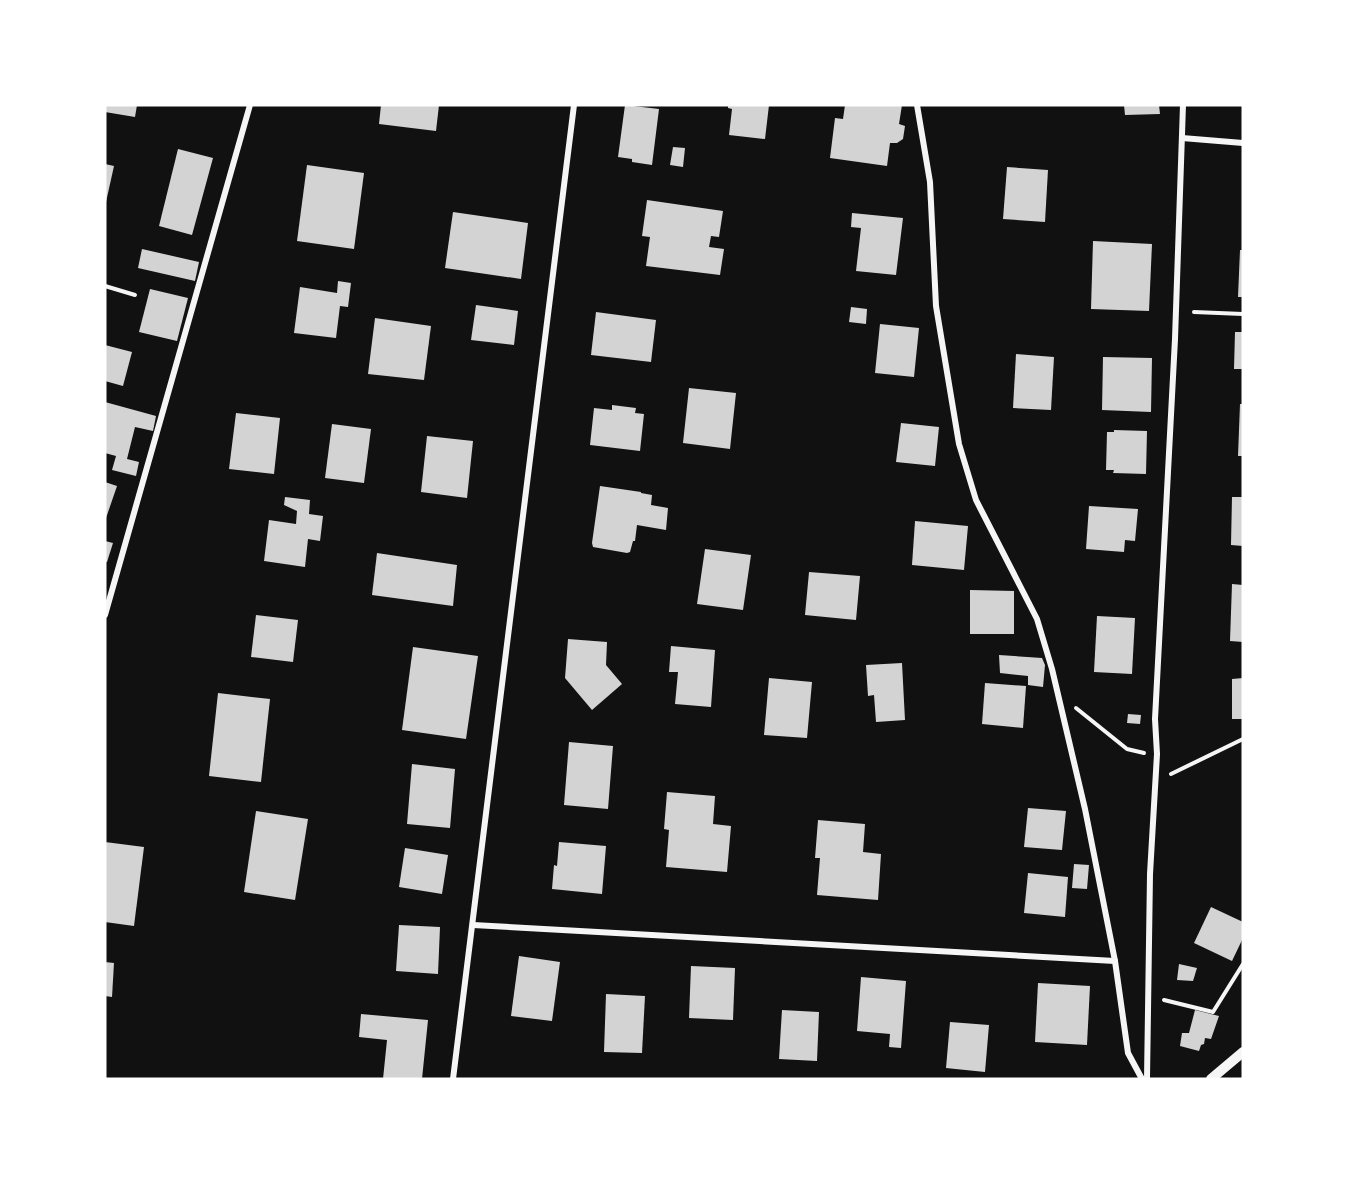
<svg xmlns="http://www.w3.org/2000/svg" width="1348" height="1184" font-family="'PT Sans',sans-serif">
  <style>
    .building { fill: #d3d3d3 }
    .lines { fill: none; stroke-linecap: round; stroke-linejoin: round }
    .path { stroke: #f5f5f5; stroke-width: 4 }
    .minor { stroke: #f5f5f5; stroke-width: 6 }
    .tertiary { stroke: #f5f5f5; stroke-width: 10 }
  </style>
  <rect width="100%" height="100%" fill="#111"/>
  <g class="building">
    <path d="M 105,105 L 137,105 L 135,117 L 105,112 Z"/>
    <path d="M 381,105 L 439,105 L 436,131 L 379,124 Z"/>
    <path d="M 625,105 L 659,109 L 652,165 L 632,162 L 632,159 L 618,157 Z"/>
    <path d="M 728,105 L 769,105 L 765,139 L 729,135 L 732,109 L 728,108 Z"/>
    <path d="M 845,105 L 902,105 L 899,124 L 905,126 L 903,139 L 897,143 L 890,143 L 887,166 L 830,158 L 835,118 L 843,119 Z"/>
    <path d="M 1124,105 L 1159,105 L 1160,114 L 1125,115 Z"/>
    <path d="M 673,147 L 685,148 L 683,167 L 670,165 Z"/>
    <path d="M 178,149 L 213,158 L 192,235 L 159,226 Z"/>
    <path d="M 105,164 L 114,166 L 106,202 L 105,201 Z"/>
    <path d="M 307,165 L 364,173 L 354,249 L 297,241 Z"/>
    <path d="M 1007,167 L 1048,170 L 1045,222 L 1003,219 Z"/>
    <path d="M 647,200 L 723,211 L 719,237 L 711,236 L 709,247 L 724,249 L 720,275 L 646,266 L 650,237 L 642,236 Z"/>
    <path d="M 453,212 L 528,223 L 521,279 L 445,268 Z"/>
    <path d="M 852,213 L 903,218 L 896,275 L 856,271 L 861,228 L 851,227 Z"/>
    <path d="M 1093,241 L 1152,244 L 1149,311 L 1091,309 Z"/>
    <path d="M 142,249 L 199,262 L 195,281 L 138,268 Z"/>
    <path d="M 1240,250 L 1243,250 L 1243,297 L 1238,297 Z"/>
    <path d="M 338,281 L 351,283 L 348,307 L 340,306 L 336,338 L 294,333 L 300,287 L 337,293 Z"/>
    <path d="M 150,289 L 188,298 L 177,341 L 139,332 Z"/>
    <path d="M 476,305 L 518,311 L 514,345 L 471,340 Z"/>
    <path d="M 851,307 L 867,309 L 866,324 L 849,322 Z"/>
    <path d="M 596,312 L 656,320 L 651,362 L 591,355 Z"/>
    <path d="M 375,318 L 431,326 L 424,380 L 368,374 Z"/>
    <path d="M 880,324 L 919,328 L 914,377 L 875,373 Z"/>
    <path d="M 1235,332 L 1243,332 L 1243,369 L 1234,369 Z"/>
    <path d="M 105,345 L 132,352 L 123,386 L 105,381 Z"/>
    <path d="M 1016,354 L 1054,357 L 1051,410 L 1013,408 Z"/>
    <path d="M 1103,357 L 1152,358 L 1151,412 L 1102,410 Z"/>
    <path d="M 689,388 L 736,393 L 730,449 L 683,443 Z"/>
    <path d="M 105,402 L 156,416 L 153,431 L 135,427 L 127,459 L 139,462 L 136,476 L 112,470 L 116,456 L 105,453 Z"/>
    <path d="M 1240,404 L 1243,404 L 1243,456 L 1238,456 Z"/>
    <path d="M 612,405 L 636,408 L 635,413 L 644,414 L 640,451 L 590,445 L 594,408 L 612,410 Z"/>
    <path d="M 236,413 L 280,418 L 274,474 L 229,469 Z"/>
    <path d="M 901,423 L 939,427 L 935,466 L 896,462 Z"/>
    <path d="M 332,424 L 371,429 L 364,483 L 325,478 Z"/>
    <path d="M 1114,430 L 1147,431 L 1146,474 L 1113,473 L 1114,470 L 1106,470 L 1107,432 L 1114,432 Z"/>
    <path d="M 427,436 L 473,441 L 467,498 L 421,492 Z"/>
    <path d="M 105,482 L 117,486 L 105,521 Z"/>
    <path d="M 600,486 L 641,492 L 641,493 L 652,495 L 651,505 L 668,508 L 666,530 L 637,525 L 635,541 L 633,541 L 630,552 L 627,553 L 593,547 L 592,543 Z"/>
    <path d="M 285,497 L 310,500 L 309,514 L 323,516 L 320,541 L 308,539 L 305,567 L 264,561 L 269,520 L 296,524 L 297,511 L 284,505 Z"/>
    <path d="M 1232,497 L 1243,497 L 1243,546 L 1231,545 Z"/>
    <path d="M 1089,506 L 1138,509 L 1135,541 L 1125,540 L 1124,552 L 1086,549 Z"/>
    <path d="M 915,521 L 968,526 L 964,570 L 912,565 Z"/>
    <path d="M 105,541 L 113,543 L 107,562 L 105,562 Z"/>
    <path d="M 705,549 L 751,555 L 743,610 L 697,604 Z"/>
    <path d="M 377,553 L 457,565 L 453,606 L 372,595 Z"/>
    <path d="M 809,572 L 860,576 L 856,620 L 805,615 Z"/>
    <path d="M 1232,584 L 1243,585 L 1243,642 L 1230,641 Z"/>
    <path d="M 970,590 L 1014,591 L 1014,634 L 970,634 Z"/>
    <path d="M 256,615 L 298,620 L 293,662 L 251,657 Z"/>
    <path d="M 1097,616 L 1135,618 L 1132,674 L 1094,672 Z"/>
    <path d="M 568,639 L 607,642 L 606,665 L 622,684 L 592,710 L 565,678 Z"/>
    <path d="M 671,646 L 715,650 L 711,707 L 675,704 L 678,672 L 669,672 Z"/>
    <path d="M 413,647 L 478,656 L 466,739 L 402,730 Z"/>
    <path d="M 999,655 L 1042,658 L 1045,665 L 1043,687 L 1028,685 L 1028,676 L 1000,673 Z"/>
    <path d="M 902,663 L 905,720 L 876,722 L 874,695 L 868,696 L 866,665 Z"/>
    <path d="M 769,678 L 812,682 L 807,738 L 764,735 Z"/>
    <path d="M 1243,678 L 1243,719 L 1232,719 L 1232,679 Z"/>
    <path d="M 985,683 L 1026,686 L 1023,728 L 982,724 Z"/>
    <path d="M 218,693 L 270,699 L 261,782 L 209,776 Z"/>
    <path d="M 1128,714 L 1141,715 L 1140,724 L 1127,723 Z"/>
    <path d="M 569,742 L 613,746 L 608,809 L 564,805 Z"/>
    <path d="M 412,764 L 455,769 L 450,828 L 407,824 Z"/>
    <path d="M 667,792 L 715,796 L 713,824 L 731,826 L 727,872 L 666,867 L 669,830 L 664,829 Z"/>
    <path d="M 1028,808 L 1066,811 L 1062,850 L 1024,847 Z"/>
    <path d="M 256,811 L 308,819 L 295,900 L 244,892 Z"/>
    <path d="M 818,820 L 865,824 L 863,852 L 881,854 L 878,900 L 817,895 L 820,858 L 815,858 Z"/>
    <path d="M 105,842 L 144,847 L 134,926 L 105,922 Z"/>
    <path d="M 559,842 L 606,846 L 602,894 L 552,889 L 554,865 L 557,866 Z"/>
    <path d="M 405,848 L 448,855 L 442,894 L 399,887 Z"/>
    <path d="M 1074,864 L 1089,865 L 1087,889 L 1072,888 Z"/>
    <path d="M 1028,873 L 1068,877 L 1065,917 L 1024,913 Z"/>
    <path d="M 1211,907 L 1243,922 L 1243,938 L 1232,961 L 1194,943 Z"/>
    <path d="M 399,925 L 440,927 L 438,974 L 396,971 Z"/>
    <path d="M 519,956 L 560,962 L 552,1021 L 511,1016 Z"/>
    <path d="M 105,962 L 114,963 L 112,997 L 105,996 Z"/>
    <path d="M 1179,964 L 1197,968 L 1193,981 L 1177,980 Z"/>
    <path d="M 691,966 L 735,968 L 733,1020 L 689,1018 Z"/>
    <path d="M 861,977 L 906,981 L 901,1048 L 889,1047 L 890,1034 L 857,1031 Z"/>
    <path d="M 1038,983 L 1090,986 L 1087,1045 L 1035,1042 Z"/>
    <path d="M 606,994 L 645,996 L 642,1053 L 604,1052 Z"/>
    <path d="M 782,1010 L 819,1012 L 817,1061 L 779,1059 Z"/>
    <path d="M 1195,1010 L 1219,1016 L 1211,1039 L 1205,1038 L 1204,1044 L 1201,1045 L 1199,1051 L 1180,1046 L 1182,1033 L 1189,1033 Z"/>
    <path d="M 361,1014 L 428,1020 L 422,1079 L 383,1079 L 387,1040 L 359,1037 Z"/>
    <path d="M 950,1022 L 989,1025 L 985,1072 L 946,1068 Z"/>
  </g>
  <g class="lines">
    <g class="path">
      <path d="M 105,286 L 135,295"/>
      <path d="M 1194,312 L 1243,314"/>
      <path d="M 1076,708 L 1127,749 L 1144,753"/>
      <path d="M 1171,774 L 1243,739"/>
      <path d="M 1164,1000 L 1213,1012 L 1243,964"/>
    </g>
    <g class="minor">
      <path d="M 917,105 L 930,182 L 936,306 L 959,444 L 976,500 L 1037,619 L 1052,669 L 1085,809 L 1115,961 L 1128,1053 L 1142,1079"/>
      <path d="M 1182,138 L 1243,143"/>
      <path d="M 105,615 L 250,105"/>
      <path d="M 473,925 L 1115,961"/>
      <path d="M 453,1079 L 574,105"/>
      <path d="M 1147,1079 L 1150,874 L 1157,754 L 1155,719 L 1175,339 L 1183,105"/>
    </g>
    <path class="tertiary" d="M 1211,1079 L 1243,1052"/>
  </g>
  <rect width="1348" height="1184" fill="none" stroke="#ffffff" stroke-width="213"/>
</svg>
